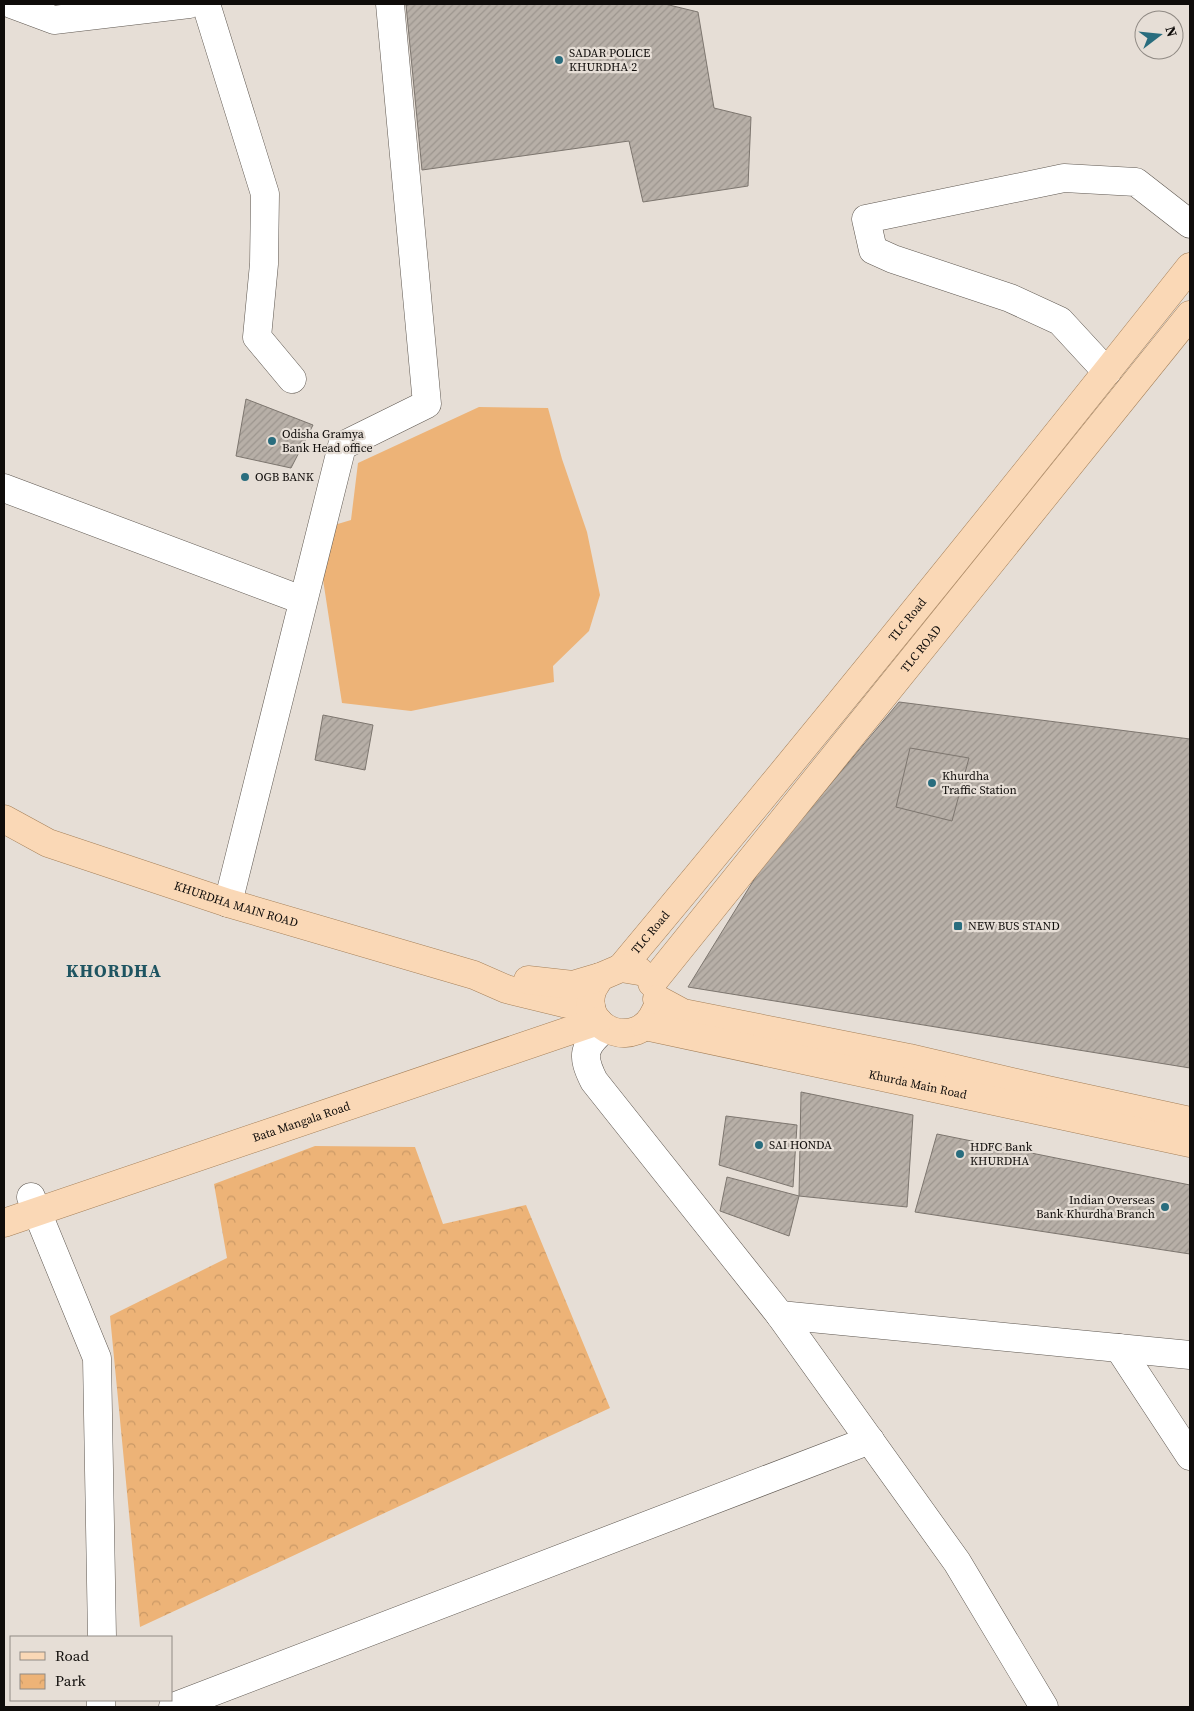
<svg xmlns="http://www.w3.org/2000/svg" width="1194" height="1711" font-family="'Source Serif 4',serif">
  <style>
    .grass { fill: #edb377 }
    .park { fill: url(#park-crowns) }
    .building { fill: url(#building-hatch); stroke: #7d766f }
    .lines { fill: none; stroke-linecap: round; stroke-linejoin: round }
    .minor-casing { stroke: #5f5851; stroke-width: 29 }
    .major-casing { stroke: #a5805a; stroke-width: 29 }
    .minor { stroke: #fff; stroke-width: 28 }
    .major { stroke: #fad8b6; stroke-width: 28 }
    .poi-dot { fill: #296d7e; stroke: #e6ded6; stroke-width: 2 }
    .labels { text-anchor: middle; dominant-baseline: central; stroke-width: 4.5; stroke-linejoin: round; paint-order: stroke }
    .poi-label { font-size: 12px; fill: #0f0c0a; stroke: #e6ded6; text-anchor: start }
    .street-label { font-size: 12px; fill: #0f0c0a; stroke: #e6ded6 }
    .district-label { font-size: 18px; font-weight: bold; letter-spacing: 1px; fill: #1e5461; stroke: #e6ded6 }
  </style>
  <defs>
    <pattern id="park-crowns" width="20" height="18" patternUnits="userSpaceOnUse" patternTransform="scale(1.25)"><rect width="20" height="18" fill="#edb377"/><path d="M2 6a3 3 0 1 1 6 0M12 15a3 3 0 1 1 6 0" fill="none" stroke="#ca9966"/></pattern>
    <pattern id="building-hatch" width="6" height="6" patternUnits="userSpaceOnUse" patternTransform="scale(1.25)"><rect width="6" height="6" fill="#b7afa7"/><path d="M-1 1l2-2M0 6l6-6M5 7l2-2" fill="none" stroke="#9c958e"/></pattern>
  </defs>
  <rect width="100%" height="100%" fill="#e6ded6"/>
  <path class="grass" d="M 479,407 L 548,408 L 562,459 L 587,532 L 600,595 L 589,631 L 553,666 L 554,682 L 411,711 L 342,703 L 322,573 L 321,529 L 351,520 L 358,463 Z"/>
  <path class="park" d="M 315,1146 L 415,1147 L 443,1224 L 526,1205 L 610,1408 L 140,1627 L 110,1316 L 227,1258 L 214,1184 Z"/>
  <g class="building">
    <path d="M 413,4 L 665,4 L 698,12 L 714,108 L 751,117 L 748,186 L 643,202 L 629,141 L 422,170 L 406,5 Z"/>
    <path d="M 246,399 L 313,425 L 291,468 L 236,456 Z"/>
    <path d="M 899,702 L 1190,739 L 1190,1068 L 688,987 L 763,865 Z"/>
    <path d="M 323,715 L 373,725 L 365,770 L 315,760 Z"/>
    <path d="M 910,748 L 969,758 L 952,821 L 896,807 Z"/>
    <path d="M 801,1092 L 913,1115 L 907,1207 L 799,1196 Z"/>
    <path d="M 726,1116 L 797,1125 L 793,1187 L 719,1165 Z"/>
    <path d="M 937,1134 L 1190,1185 L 1190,1254 L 915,1212 Z"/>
    <path d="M 727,1177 L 799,1196 L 789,1236 L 720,1211 Z"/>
  </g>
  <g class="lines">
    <defs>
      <g id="minor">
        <path d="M 11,4 L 54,20 L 189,4"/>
        <path d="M 206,4 L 265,194 L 264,264 L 257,337 L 292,379"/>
        <path d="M 1107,372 L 1060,321 L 1010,298 L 893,259 L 873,250 L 866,219 L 1064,178 L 1136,182 L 1190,224"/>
        <path d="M 4,488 L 302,600"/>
        <path d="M 228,903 L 342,446 L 427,404 L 390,4"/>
        <path d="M 605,1028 C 583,1047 581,1055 594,1081 L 780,1315 L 957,1562 L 1044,1707"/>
        <path d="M 31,1197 L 97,1358 L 102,1637"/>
        <path d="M 780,1315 L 1190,1355"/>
        <path d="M 1119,1348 L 1190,1456"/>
        <path d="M 101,1707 L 101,1700"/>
        <path d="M 173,1707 L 870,1440"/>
      </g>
      <g id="major">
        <path id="s1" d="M 4,819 L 48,843 L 228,903 L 474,975 L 506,989 L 563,1003 L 591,1006"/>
        <path id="s2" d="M 621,968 C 814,737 1003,503 1190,267"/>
        <path d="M 600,977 C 598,981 594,986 592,991 C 580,1031 638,1051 655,1012"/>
        <path d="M 528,980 L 573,985 L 600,977 L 621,968 L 639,971"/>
        <path id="s3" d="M 652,983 L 1190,315"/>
        <path d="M 657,999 L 683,1013 L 909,1058 L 1047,1090 L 1190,1121"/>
        <path id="s4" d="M 645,1026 L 1190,1143"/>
        <path id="s5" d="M 4,1223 L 598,1021"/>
      </g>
    </defs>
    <use href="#minor" class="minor-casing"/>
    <use href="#major" class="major-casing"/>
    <use href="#minor" class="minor"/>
    <use href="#major" class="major"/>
  </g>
  <g class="poi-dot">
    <circle cx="559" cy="60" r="5"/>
    <circle cx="272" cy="441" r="5"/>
    <circle cx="245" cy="477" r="5"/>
    <circle cx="932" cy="783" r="5"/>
    <rect x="953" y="921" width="10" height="10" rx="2.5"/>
    <circle cx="759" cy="1145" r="5"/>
    <circle cx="960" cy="1154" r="5"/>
    <circle cx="1165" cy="1207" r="5"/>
  </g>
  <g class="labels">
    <g class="poi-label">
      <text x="569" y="53">SADAR POLICE<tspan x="569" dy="14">KHURDHA 2</tspan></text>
      <text x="282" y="434">Odisha Gramya<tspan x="282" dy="14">Bank Head office</tspan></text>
      <text x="255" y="477">OGB BANK</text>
      <text x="942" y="776">Khurdha<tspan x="942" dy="14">Traffic Station</tspan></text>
      <text x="968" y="926">NEW BUS STAND</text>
      <text x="769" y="1145">SAI HONDA</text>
      <text x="970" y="1147">HDFC Bank<tspan x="970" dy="14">KHURDHA</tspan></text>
      <text x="1155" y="1200" text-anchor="end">Indian Overseas<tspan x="1155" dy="14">Bank Khurdha Branch</tspan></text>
    </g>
    <g class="street-label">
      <text stroke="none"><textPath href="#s2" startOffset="451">TLC Road</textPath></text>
      <text stroke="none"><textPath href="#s3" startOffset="429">TLC ROAD</textPath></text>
      <text stroke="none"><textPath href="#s1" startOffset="248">KHURDHA MAIN ROAD</textPath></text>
      <text stroke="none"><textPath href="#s2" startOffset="46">TLC Road</textPath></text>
      <text stroke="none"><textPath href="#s4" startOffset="279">Khurda Main Road</textPath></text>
      <text stroke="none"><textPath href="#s5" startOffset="314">Bata Mangala Road</textPath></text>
    </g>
    <g class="district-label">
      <text x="114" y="970">KHORDHA</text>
    </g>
  </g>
  <rect width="1194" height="1711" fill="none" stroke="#0f0c0a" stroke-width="10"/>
  <rect x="10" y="1636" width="162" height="65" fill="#e6ded6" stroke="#908a84"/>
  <rect x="20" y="1652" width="25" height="8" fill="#fad8b6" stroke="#908a84"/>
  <text x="55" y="1661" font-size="15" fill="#0f0c0a">Road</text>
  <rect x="20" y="1674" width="25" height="15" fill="url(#park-crowns)" stroke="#908a84"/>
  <text x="55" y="1686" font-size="15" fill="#0f0c0a">Park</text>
  <g transform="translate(1159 35) rotate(74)"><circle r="24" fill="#e6ded6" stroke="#908a84"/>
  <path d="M0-4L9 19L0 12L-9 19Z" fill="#296d7e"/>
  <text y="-8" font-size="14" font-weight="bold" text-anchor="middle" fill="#0f0c0a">N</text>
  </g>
</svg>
